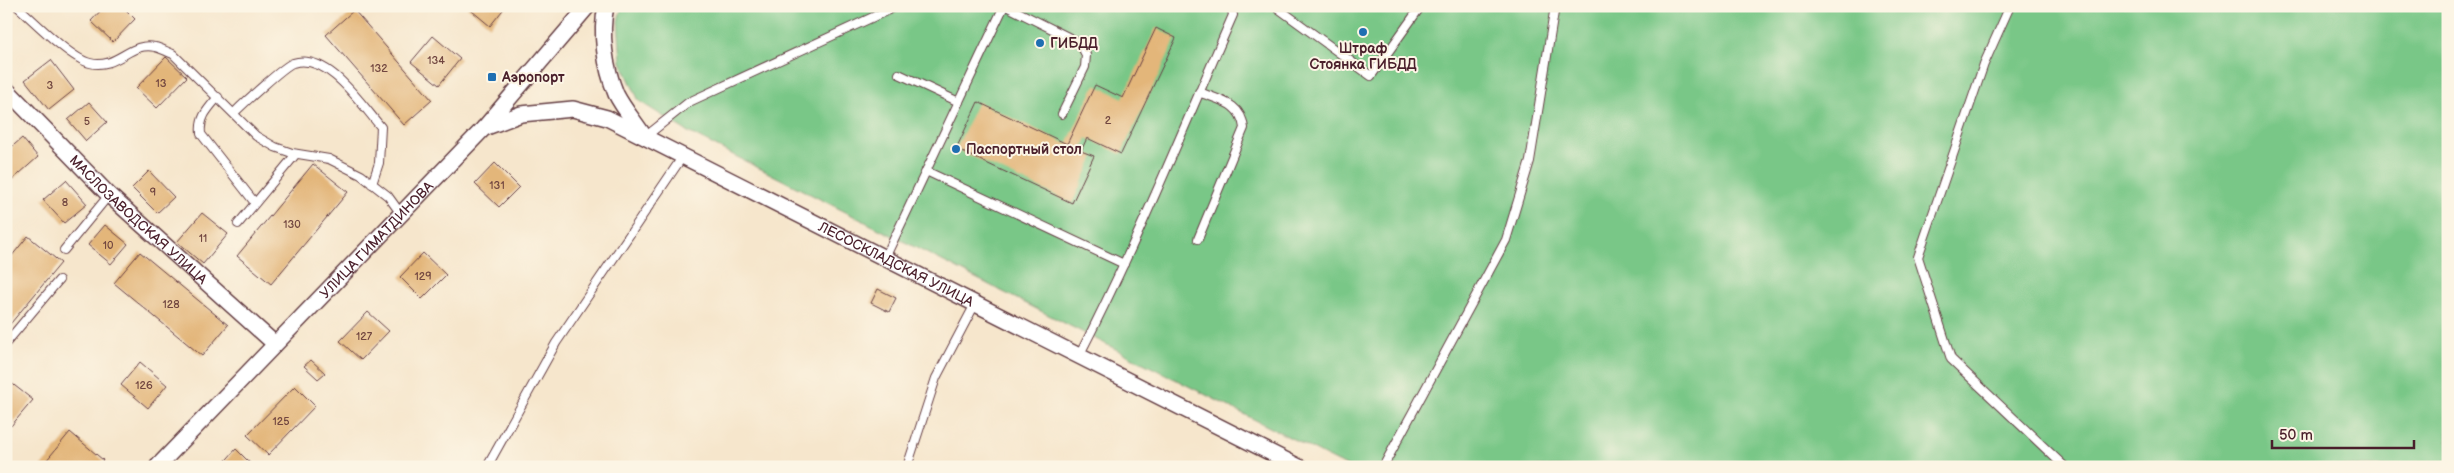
<svg xmlns="http://www.w3.org/2000/svg" width="2454" height="473" font-family="'Balsamiq Sans',sans-serif">
  <style>
    .green { fill: #79c787; stroke: #627359 }
    .building { fill: #e3b67a }
    .lines { fill: none; stroke-linecap: round; stroke-linejoin: round }
    .lane-casing { stroke: #643d43; stroke-width: 10 }
    .street-casing { stroke: #643d43; stroke-width: 18 }
    .lane { stroke: #fff; stroke-width: 8 }
    .street { stroke: #fff; stroke-width: 15 }
    .poi-dot { fill: #1f6fb2; stroke: #fcf5e5; stroke-width: 2 }
    .labels { text-anchor: middle; dominant-baseline: central; stroke-width: 4; stroke-linejoin: round; paint-order: stroke }
    .number-label { font-size: 11px; fill: #70453f }
    .poi-label { font-size: 14px; font-weight: bold; fill: #4a1f2b; stroke: #fcf5e5; text-anchor: start }
    .street-label { font-size: 14px; fill: #4a1f2b; stroke: #fcf5e5 }
  </style>
  <rect width="100%" height="100%" fill="#fcf5e5"/>
  <filter id="ink" filterUnits="userSpaceOnUse"><feTurbulence type="fractalNoise" baseFrequency=".02" numOctaves="2"/><feDisplacementMap in="SourceGraphic" scale="10" xChannelSelector="R" yChannelSelector="G"/><feConvolveMatrix kernelMatrix="1 2 1 2 8 2 1 2 1" color-interpolation-filters="sRGB"/></filter>
  <filter id="wash" filterUnits="userSpaceOnUse"><feTurbulence type="fractalNoise" baseFrequency=".0096" numOctaves="4" result="noise"/><feDisplacementMap in="SourceGraphic" scale="20" xChannelSelector="R" yChannelSelector="G"/><feGaussianBlur stdDeviation="1.12" result="paint"/><feColorMatrix in="noise" values="0 0 0 0 0 0 0 0 0 0 0 0 0 0 0 0 0 1.4 0 .05"/><feComposite in="paint" operator="in"/></filter>
  <g filter="url(#wash)">
    <rect width="100%" height="100%" fill="#f6e6cc"/>
    <path class="green" d="M 622,6 L 2448,6 L 2448,467 L 1348,467 L 688,132 L 639,101 L 621,62 L 618,21 Z"/>
    <g id="blocks">
      <g class="building">
        <path d="M 105,6 L 122,6 L 135,19 L 113,42 L 91,21 Z"/>
        <path d="M 466,6 L 506,6 L 490,26 Z"/>
        <path d="M 354,10 L 432,100 L 404,125 L 326,35 Z"/>
        <path d="M 1156,28 L 1176,38 L 1121,154 L 1087,138 L 1081,151 L 1094,156 L 1072,203 L 956,149 L 978,102 L 1067,144 L 1095,85 L 1123,98 Z"/>
        <path d="M 433,36 L 460,59 L 439,85 L 411,62 Z"/>
        <path d="M 166,57 L 187,77 L 157,108 L 136,88 Z"/>
        <path d="M 51,60 L 74,90 L 49,110 L 25,80 Z"/>
        <path d="M 89,102 L 107,122 L 86,141 L 68,120 Z"/>
        <path d="M 22,138 L 38,157 L 10,182 L 6,178 L 6,152 Z"/>
        <path d="M 495,163 L 519,187 L 499,207 L 475,184 Z"/>
        <path d="M 313,164 L 348,192 L 271,284 L 237,256 Z"/>
        <path d="M 149,171 L 174,197 L 157,213 L 132,188 Z"/>
        <path d="M 66,180 L 87,204 L 64,223 L 43,200 Z"/>
        <path d="M 202,213 L 228,234 L 203,264 L 177,242 Z"/>
        <path d="M 105,225 L 128,244 L 111,264 L 88,245 Z"/>
        <path d="M 28,236 L 61,263 L 6,329 L 6,263 Z"/>
        <path d="M 140,252 L 228,325 L 202,356 L 114,283 Z"/>
        <path d="M 423,253 L 446,275 L 422,299 L 400,277 Z"/>
        <path d="M 878,289 L 896,298 L 889,312 L 871,303 Z"/>
        <path d="M 368,312 L 389,331 L 361,360 L 340,341 Z"/>
        <path d="M 311,360 L 325,373 L 318,379 L 304,366 Z"/>
        <path d="M 140,362 L 167,385 L 148,408 L 121,385 Z"/>
        <path d="M 10,382 L 33,400 L 11,426 L 6,422 L 6,387 Z"/>
        <path d="M 295,386 L 315,406 L 268,455 L 247,435 Z"/>
        <path d="M 70,432 L 103,460 L 98,467 L 41,467 Z"/>
        <path d="M 236,449 L 254,467 L 220,467 Z"/>
      </g>
    </g>
  </g>
  <g filter="url(#ink)">
    <use href="#blocks" fill-opacity="0" stroke="#643d43" stroke-width="1"/>
    <g class="lines">
      <defs>
        <g id="lane">
          <path d="M 17,6 C 34,21 70,58 90,63 C 117,70 130,41 155,47 C 161,48 167,52 173,54 L 256,136 L 275,147 L 292,153 L 329,159 L 361,175 L 388,196 L 401,214"/>
          <path d="M 1006,6 L 1080,43 L 1086,55 L 1085,67 L 1062,114"/>
          <path d="M 1275,6 L 1371,76 L 1421,6"/>
          <path d="M 2010,6 L 1984,64 L 1918,257 L 1951,359 L 2065,467"/>
          <path d="M 899,74 L 959,102"/>
          <path d="M 218,97 C 208,109 199,117 201,134 L 255,203"/>
          <path d="M 234,113 C 243,104 285,65 293,63 C 328,52 361,104 381,127 L 379,163 L 372,184"/>
          <path d="M 645,137 L 689,102 L 897,6"/>
          <path d="M 926,171 L 1124,264"/>
          <path d="M 238,224 L 296,154"/>
          <path d="M 1198,239 L 1244,128 C 1241,103 1221,101 1199,92"/>
          <path d="M 64,250 L 109,195"/>
          <path d="M 885,258 L 1004,6"/>
          <path d="M 6,343 L 59,280"/>
          <path d="M 1079,356 C 1136,245 1183,129 1233,15 L 1231,6"/>
          <path d="M 487,467 L 556,343 L 683,156"/>
          <path d="M 907,467 L 936,378 L 975,304"/>
          <path d="M 1383,467 L 1506,240 L 1530,161 L 1555,6"/>
        </g>
        <g id="street">
          <path d="M 606,6 C 600,34 605,67 616,94 C 623,108 635,122 644,136"/>
          <path id="s1" d="M 6,89 L 109,195 L 275,344"/>
          <path id="s2" d="M 484,128 L 521,114 L 573,109 L 607,118 L 1299,467"/>
          <path id="s3" d="M 157,467 L 484,128 L 588,6"/>
        </g>
      </defs>
      <use href="#lane" class="lane-casing"/>
      <use href="#street" class="street-casing"/>
      <use href="#lane" class="lane"/>
      <use href="#street" class="street"/>
    </g>
  </g>
  <g class="poi-dot">
    <circle cx="1363" cy="32" r="5"/>
    <circle cx="1040" cy="43" r="5"/>
    <rect x="487" y="72" width="10" height="10" rx="2.5"/>
    <circle cx="956" cy="149" r="5"/>
  </g>
  <g class="labels">
    <g class="number-label">
      <text x="436" y="60">134</text>
      <text x="379" y="68">132</text>
      <text x="161" y="83">13</text>
      <text x="50" y="85">3</text>
      <text x="1108" y="120">2</text>
      <text x="87" y="121">5</text>
      <text x="497" y="185">131</text>
      <text x="153" y="192">9</text>
      <text x="65" y="202">8</text>
      <text x="292" y="224">130</text>
      <text x="203" y="238">11</text>
      <text x="108" y="245">10</text>
      <text x="423" y="276">129</text>
      <text x="171" y="304">128</text>
      <text x="364" y="336">127</text>
      <text x="144" y="385">126</text>
      <text x="281" y="421">125</text>
    </g>
    <g class="poi-label">
      <text x="1050" y="43">ГИБДД</text>
      <text x="1363" y="48" text-anchor="middle">Штраф<tspan x="1363" dy="16">Стоянка ГИБДД</tspan></text>
      <text x="502" y="77">Аэропорт</text>
      <text x="966" y="149">Паспортный стол</text>
    </g>
    <g class="street-label">
      <text stroke="none"><textPath href="#s1" startOffset="186">МАСЛОЗАВОДСКАЯ УЛИЦА</textPath></text>
      <text stroke="none"><textPath href="#s3" startOffset="316">УЛИЦА ГИМАТДИНОВА</textPath></text>
      <text stroke="none"><textPath href="#s2" startOffset="451">ЛЕСОСКЛАДСКАЯ УЛИЦА</textPath></text>
    </g>
  </g>
  <rect width="2454" height="473" fill="none" stroke="#fcf5e5" stroke-width="25"/>
  <path d="M2272 440v8h142v-8" fill="none" stroke="#4a1f2b" stroke-width="2.5"/>
  <text x="2279" y="440" font-size="15" fill="#4a1f2b" stroke="#fcf5e5" stroke-width="4" paint-order="stroke">50 m</text>
</svg>
